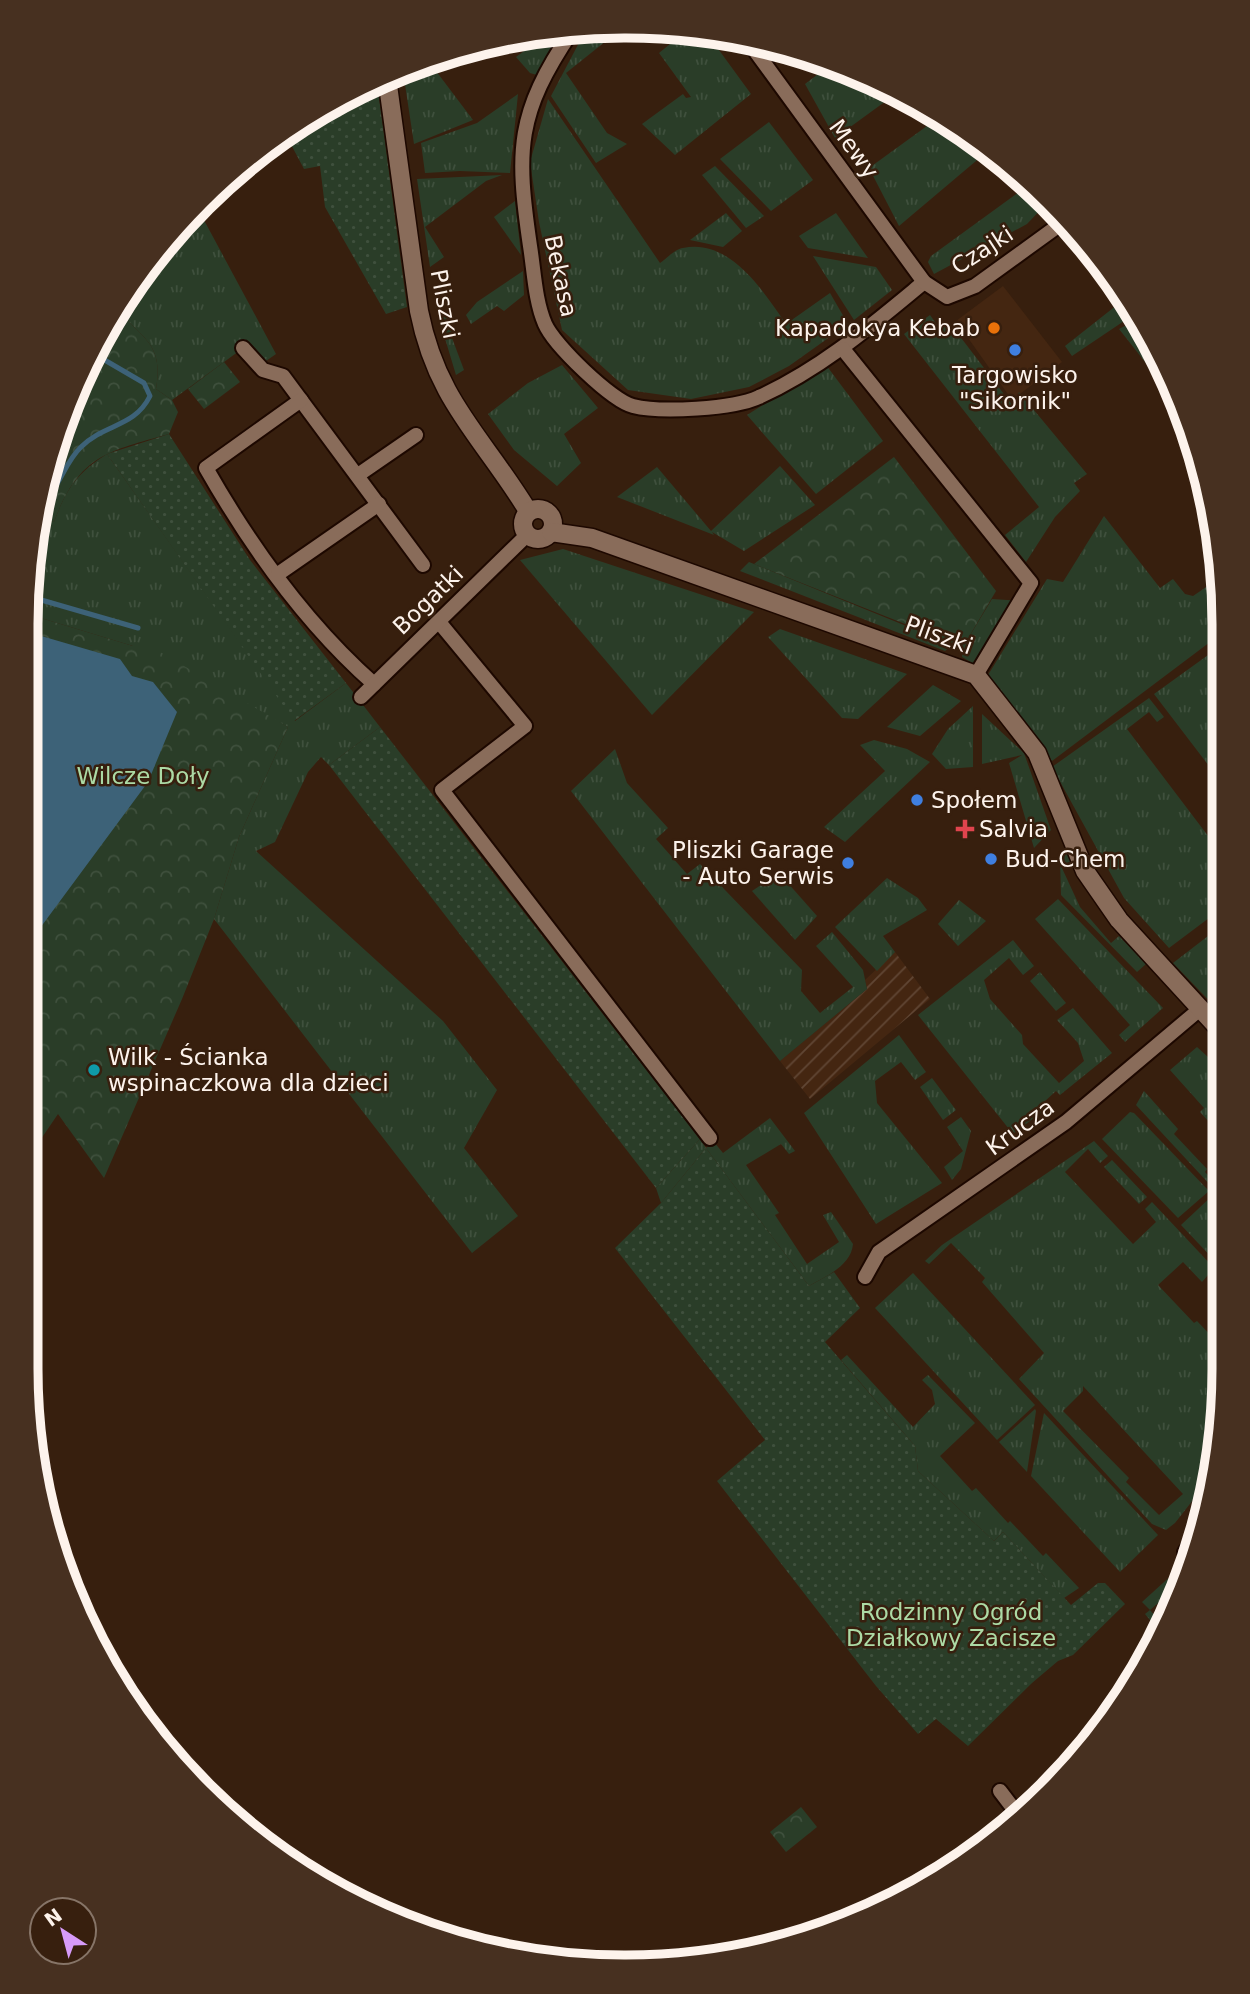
<svg xmlns="http://www.w3.org/2000/svg" width="1250" height="1994" font-family="'DejaVu Sans',sans-serif">
  <style>
    .built { fill: #442611 }
    .industrial { fill: url(#industrial-furrows) }
    .grass { fill: url(#grass-tufts); fill-rule: evenodd }
    .forest { fill: url(#forest-crowns) }
    .garden { fill: url(#garden-dots) }
    .water { fill: #3d6278 }
    .lines { fill: none; stroke-linecap: round; stroke-linejoin: round }
    .stream { stroke: #3d6278; stroke-width: 5 }
    .minor-casing { stroke: #1d0800; stroke-width: 18 }
    .tertiary-casing { stroke: #1d0800; stroke-width: 21 }
    .minor { stroke: #896c5a; stroke-width: 14 }
    .tertiary { stroke: #896c5a; stroke-width: 18 }
    .food-dot { fill: #e8710a; stroke: #371f0e; stroke-width: 2.5 }
    .shop-dot { fill: #3f7fe0; stroke: #371f0e; stroke-width: 2.5 }
    .health-dot { fill: #e0444e; stroke: #371f0e; stroke-width: 2.5 }
    .culture-dot { fill: #0f9aa8; stroke: #371f0e; stroke-width: 2.5 }
    .labels { text-anchor: middle; dominant-baseline: central; stroke-width: 5; stroke-linejoin: round; paint-order: stroke }
    .street-label { font-size: 23px; fill: #fdf3ec; stroke: #371f0e }
    .poi-label { font-size: 23px; fill: #fdf3ec; stroke: #371f0e; text-anchor: start }
    .park-label { font-size: 23px; fill: #acdaa5; stroke: #371f0e }
    .rim { fill: none; stroke: #fdf3ec; stroke-width: 9 }
  </style>
  <defs>
    <pattern id="industrial-furrows" width="10" height="10" patternUnits="userSpaceOnUse" patternTransform="scale(1.75)"><rect width="10" height="10" fill="#442611"/><path d="M-1 1l2-2M0 10L10 0M9 11l2-2" fill="none" stroke="#604634"/></pattern>
    <pattern id="grass-tufts" width="24" height="20" patternUnits="userSpaceOnUse" patternTransform="scale(1.75)"><rect width="24" height="20" fill="#2a3d28"/><path d="M3 7l-1-3M5 7V3M7 7l1-3M15 17l-1-3M17 17v-4M19 17l1-3" fill="none" stroke="#3f503d"/></pattern>
    <pattern id="forest-crowns" width="20" height="18" patternUnits="userSpaceOnUse" patternTransform="scale(1.75)"><rect width="20" height="18" fill="#2a3d28"/><path d="M2 6a3 3 0 1 1 6 0M12 15a3 3 0 1 1 6 0" fill="none" stroke="#3f503d"/></pattern>
    <pattern id="garden-dots" width="8" height="8" patternUnits="userSpaceOnUse" patternTransform="scale(1.75)"><rect width="8" height="8" fill="#2a3d28"/><path d="M2 2h.1M6 6h.1" fill="none" stroke="#3f503d" stroke-width="1.8" stroke-linecap="round"/></pattern>
  </defs>
  <rect width="100%" height="100%" fill="#371f0e"/>
  <path class="built" d="M 1003,286 L 1062,362 L 1012,400 L 956,321 Z"/>
  <path class="industrial" d="M 895,952 L 930,999 L 810,1099 L 780,1061 L 867,989 L 865,980 Z"/>
  <g class="grass">
    <path d="M 621,29 L 566,73 L 607,133 L 627,144 L 596,163 L 551,96 L 581,39 L 590,30 Z"/>
    <path d="M 551,31 L 562,31 L 537,75 L 530,73 L 516,57 Z"/>
    <path d="M 686,31 L 708,35 L 751,94 L 675,155 L 642,124 L 683,94 L 686,98 L 691,97 L 659,53 Z"/>
    <path d="M 449,54 L 433,67 L 473,120 L 414,144 L 403,71 Z"/>
    <path d="M 830,65 L 890,88 L 897,93 L 835,138 L 805,84 Z"/>
    <path d="M 518,94 L 510,173 L 460,171 L 425,173 L 421,143 L 477,123 Z"/>
    <path d="M 548,99 L 660,263 C 666,259 675,249 683,248 C 730,238 763,291 786,324 L 830,293 L 848,324 L 789,366 L 749,387 L 691,399 L 628,390 L 562,330 L 539,222 L 530,162 Z"/>
    <path d="M 938,118 L 989,150 L 899,226 L 869,168 Z"/>
    <path d="M 769,122 L 813,180 L 771,211 L 720,159 Z"/>
    <path d="M 715,166 L 764,216 L 746,228 L 702,175 Z"/>
    <path d="M 502,175 L 486,181 L 425,227 L 444,257 L 430,267 L 417,179 Z"/>
    <path d="M 1026,187 L 1045,205 L 1027,224 L 934,274 L 928,262 L 931,256 Z"/>
    <path d="M 515,201 L 521,255 L 494,217 Z"/>
    <path d="M 198,209 L 276,354 L 266,361 L 250,343 L 172,400 L 156,389 C 163,347 147,341 120,313 L 150,260 Z"/>
    <path d="M 726,213 L 742,231 L 723,247 L 690,240 Z"/>
    <path d="M 836,213 L 868,258 L 808,248 L 799,236 Z"/>
    <path d="M 1075,236 C 1122,282 1156,344 1179,405 L 1119,329 L 1136,320 L 1133,315 L 1072,356 L 1065,346 L 1122,301 L 1084,251 Z"/>
    <path d="M 813,256 L 876,267 L 892,290 L 854,320 Z"/>
    <path d="M 523,271 L 524,295 L 504,311 L 497,306 L 471,324 L 466,315 L 477,302 Z"/>
    <path d="M 435,305 L 457,320 L 450,324 L 456,334 L 452,338 L 464,370 L 456,375 Z"/>
    <path d="M 930,315 L 940,329 L 949,322 L 1013,406 L 1019,392 L 1087,474 L 1074,483 L 1080,491 L 1055,517 L 1026,562 L 1005,535 L 1039,507 L 904,334 Z"/>
    <path d="M 562,365 L 598,408 L 564,434 L 581,463 L 557,486 L 514,450 L 488,414 L 528,383 Z"/>
    <path d="M 826,365 L 883,441 L 816,494 L 747,415 Z"/>
    <path d="M 107,454 L 295,721 L 346,683 L 380,727 L 329,765 L 321,757 L 308,772 L 275,842 L 256,851 L 443,1021 L 497,1090 L 464,1148 L 518,1216 L 472,1253 L 214,919 L 239,837 L 288,727 L 133,646 L 31,615 L 31,547 L 39,519 L 54,522 C 67,488 76,474 107,454 Z"/>
    <path d="M 780,466 L 815,505 L 744,551 L 712,532 L 714,535 L 617,497 L 657,467 L 711,531 Z"/>
    <path d="M 1104,516 L 1160,588 L 1173,579 L 1185,594 L 1193,596 L 1221,577 L 1222,633 L 1052,761 L 988,675 L 1047,579 L 1063,582 Z"/>
    <path d="M 563,549 L 754,612 L 652,715 L 520,560 Z"/>
    <path d="M 749,562 L 953,645 L 945,651 L 740,571 Z"/>
    <path d="M 992,599 L 1021,601 L 981,668 L 962,657 L 963,647 Z"/>
    <path d="M 780,629 L 907,674 L 858,719 L 842,718 L 768,637 Z"/>
    <path d="M 1222,645 L 1222,656 L 1216,661 L 1222,669 L 1222,783 L 1154,694 Z"/>
    <path d="M 933,685 L 961,701 L 920,736 L 887,727 Z"/>
    <path d="M 1149,698 L 1164,717 L 1157,722 L 1149,712 L 1127,729 L 1221,853 L 1221,909 L 1169,948 L 1124,898 L 1052,767 Z"/>
    <path d="M 973,706 L 973,767 L 946,769 L 932,754 L 948,729 Z"/>
    <path d="M 982,714 L 1024,753 L 1051,830 L 1034,848 L 1009,763 L 1022,755 L 982,764 Z"/>
    <path d="M 874,740 L 907,749 L 930,762 L 845,842 L 824,827 L 885,771 L 860,745 Z"/>
    <path d="M 615,749 L 627,783 L 668,828 L 656,839 L 687,874 L 700,864 L 802,970 L 801,991 L 820,1013 L 853,987 L 816,946 L 832,932 L 863,970 L 867,989 L 780,1061 L 571,791 Z"/>
    <path d="M 1067,852 L 1071,861 L 1061,866 L 1080,907 L 1111,943 L 1119,936 L 1146,964 L 1137,972 L 1061,895 L 1060,858 Z"/>
    <path d="M 779,873 L 817,916 L 795,940 L 752,891 Z"/>
    <path d="M 887,878 L 918,898 L 927,910 L 883,936 L 895,952 L 877,971 L 835,927 Z"/>
    <path d="M 1058,899 L 1163,1008 L 1125,1042 L 1119,1035 L 1130,1025 L 1035,919 Z"/>
    <path d="M 959,900 L 986,921 L 958,946 L 938,924 Z"/>
    <path d="M 1221,926 L 1221,1013 L 1173,963 Z"/>
    <path d="M 1013,940 L 1034,966 L 1023,975 L 1009,958 L 984,980 L 990,999 L 1022,1035 L 1023,1044 L 1059,1083 L 1084,1061 L 1078,1043 L 1057,1020 L 1073,1008 L 1112,1053 L 1060,1095 L 1056,1091 L 1044,1102 L 1048,1107 L 1013,1134 L 918,1015 Z"/>
    <path d="M 1040,972 L 1066,1003 L 1056,1011 L 1030,981 Z"/>
    <path d="M 899,1035 L 926,1072 L 915,1080 L 901,1062 L 875,1081 L 877,1103 L 942,1183 L 876,1224 L 804,1113 Z"/>
    <path d="M 1197,1047 L 1220,1068 L 1220,1134 L 1200,1112 L 1204,1108 L 1170,1070 Z"/>
    <path d="M 932,1078 L 956,1110 L 943,1120 L 920,1087 Z"/>
    <path d="M 1144,1091 L 1178,1129 L 1174,1134 L 1207,1169 L 1205,1172 L 1216,1184 L 1212,1187 L 1136,1105 Z"/>
    <path d="M 1130,1112 L 1134,1113 L 1209,1191 L 1178,1218 L 1102,1139 Z"/>
    <path d="M 961,1117 L 971,1131 L 961,1169 L 952,1180 L 944,1167 L 963,1151 L 947,1127 Z"/>
    <path d="M 770,1118 L 795,1151 L 789,1154 L 781,1144 L 746,1165 L 779,1213 L 775,1215 L 807,1264 L 839,1242 L 823,1215 L 831,1212 L 853,1244 C 851,1266 826,1276 809,1286 L 706,1148 L 661,1203 L 656,1188 L 700,1139 L 706,1148 L 714,1142 L 723,1153 Z"/>
    <path d="M 1094,1141 L 1108,1156 L 1100,1163 L 1088,1149 L 1065,1172 L 1133,1244 L 1156,1222 L 1145,1209 L 1152,1202 L 1214,1268 L 1202,1282 L 1183,1262 L 1158,1285 L 1194,1323 L 1197,1321 L 1219,1344 L 1219,1447 L 1211,1477 L 1175,1523 L 1166,1530 L 1152,1524 L 1019,1379 L 1044,1353 L 982,1282 L 985,1278 L 951,1243 L 929,1264 L 925,1261 L 942,1245 ZM 1083,1386 L 1183,1494 L 1159,1515 L 1126,1482 L 1129,1478 L 1063,1411 L 1083,1391 Z"/>
    <path d="M 1112,1160 L 1147,1197 L 1139,1204 L 1104,1167 Z"/>
    <path d="M 1213,1195 L 1220,1202 L 1219,1259 L 1216,1262 L 1181,1225 Z"/>
    <path d="M 913,1273 L 1035,1405 L 997,1440 L 875,1308 Z"/>
    <path d="M 847,1355 L 913,1427 L 935,1404 L 932,1390 L 922,1380 L 928,1375 L 975,1423 L 940,1456 L 972,1491 L 976,1488 L 1008,1523 L 1010,1521 L 1043,1556 L 1046,1553 L 1079,1588 L 1064,1598 L 1003,1532 L 994,1541 L 918,1471 L 915,1446 L 841,1360 Z"/>
    <path d="M 1035,1409 L 1036,1411 L 1027,1472 L 999,1442 Z"/>
    <path d="M 1044,1413 L 1158,1535 L 1120,1572 L 1031,1476 Z"/>
    <path d="M 1187,1567 L 1181,1587 L 1179,1585 L 1150,1610 L 1161,1623 L 1159,1631 L 1145,1614 L 1150,1610 L 1142,1602 L 1174,1573 Z"/>
  </g>
  <g class="forest">
    <path d="M 120,313 C 147,341 163,347 156,389 L 172,400 L 178,412 L 169,434 C 105,452 79,456 54,522 L 39,519 L 72,396 Z"/>
    <path d="M 224,362 L 240,382 L 204,409 L 188,389 Z"/>
    <path d="M 894,457 L 996,591 L 963,647 L 754,564 Z"/>
    <path d="M 31,615 L 133,646 L 135,642 L 150,646 L 288,727 L 239,837 L 214,919 L 182,999 L 104,1178 L 58,1114 L 28,1158 Z"/>
    <path d="M 801,1807 L 817,1827 L 786,1852 L 770,1832 Z"/>
  </g>
  <g class="garden">
    <path d="M 377,83 L 407,307 L 386,314 L 325,207 L 320,166 L 304,169 L 286,135 L 326,106 Z"/>
    <path d="M 169,434 L 250,560 L 346,683 L 294,721 L 107,454 Z"/>
    <path d="M 380,727 L 700,1139 L 656,1188 L 329,765 Z"/>
    <path d="M 706,1148 L 809,1286 L 834,1272 L 860,1308 L 825,1342 L 915,1446 L 918,1471 L 994,1541 L 1003,1532 L 1071,1605 L 1098,1583 L 1105,1583 L 1125,1604 L 1073,1655 L 1058,1661 L 1032,1683 L 968,1746 L 936,1719 L 918,1734 L 876,1686 L 717,1481 L 765,1440 L 615,1248 L 661,1203 Z"/>
  </g>
  <path class="water" d="M 31,633 L 120,659 L 132,676 L 153,682 L 177,712 L 148,782 L 29,943 Z"/>
  <g class="lines">
    <g class="stream">
      <path d="M 44,502 C 60,486 65,462 81,447 C 105,423 134,428 150,396 L 144,383 L 96,355"/>
      <path d="M 31,597 L 138,628"/>
    </g>
    <defs>
      <g id="minor">
        <path d="M 572,31 C 516,114 516,150 530,246 C 534,271 535,301 545,324 C 554,345 612,401 633,406 C 660,413 734,409 759,397 C 821,369 872,325 924,282"/>
        <path d="M 748,41 L 924,282 L 947,297 L 975,286 L 1062,223"/>
        <path d="M 243,348 L 263,370 L 283,376 L 423,565"/>
        <path d="M 843,349 L 1031,583 L 976,675"/>
        <path d="M 301,400 L 206,468 C 251,547 306,624 374,684"/>
        <path d="M 358,475 L 416,435"/>
        <path d="M 278,574 L 379,504"/>
        <path d="M 439,622 L 525,726 L 442,790 L 710,1138"/>
        <path d="M 361,697 L 527,535"/>
        <path d="M 865,1277 L 879,1252 L 1066,1122 L 1200,1009"/>
        <path d="M 1190,1556 L 1185,1552 L 1194,1541"/>
        <path d="M 1000,1791 L 1016,1812"/>
      </g>
      <g id="tertiary">
        <path d="M 387,78 L 419,311 C 437,402 483,437 528,511"/>
        <circle cx="538" cy="524" r="15"/>
        <path d="M 551,532 L 592,538 L 976,675 L 1037,753 L 1085,871 L 1119,920 L 1220,1030"/>
      </g>
    </defs>
    <use href="#minor" class="minor-casing"/>
    <use href="#tertiary" class="tertiary-casing"/>
    <use href="#minor" class="minor"/>
    <use href="#tertiary" class="tertiary"/>
  </g>
  <circle class="food-dot" cx="994" cy="328" r="7"/>
  <g class="shop-dot">
    <circle cx="1015" cy="350" r="7"/>
    <circle cx="917" cy="800" r="7"/>
    <circle cx="991" cy="859" r="7"/>
    <circle cx="848" cy="863" r="7"/>
  </g>
  <path class="health-dot" d="M961.5 818.5h7v7h7v7h-7v7h-7v-7h-7v-7h7z"/>
  <circle class="culture-dot" cx="94" cy="1070" r="7"/>
  <g class="labels">
    <g class="street-label">
      <text transform="translate(854 149) rotate(54)">Mewy</text>
      <text transform="translate(982 250) rotate(-33)">Czajki</text>
      <text transform="translate(561 276) rotate(78)">Bekasa</text>
      <text transform="translate(445 304) rotate(79)">Pliszki</text>
      <text transform="translate(428 600) rotate(-44)">Bogatki</text>
      <text transform="translate(939 635) rotate(20)">Pliszki</text>
      <text transform="translate(1020 1127) rotate(-36)">Krucza</text>
    </g>
    <g class="poi-label">
      <text x="980" y="328" text-anchor="end">Kapadokya Kebab</text>
      <text x="1015" y="375" text-anchor="middle">Targowisko<tspan x="1015" dy="26">"Sikornik"</tspan></text>
      <text x="931" y="800">Społem</text>
      <text x="979" y="829">Salvia</text>
      <text x="834" y="850" text-anchor="end">Pliszki Garage<tspan x="834" dy="26">- Auto Serwis</tspan></text>
      <text x="1005" y="859">Bud-Chem</text>
      <text x="108" y="1057">Wilk - Ścianka<tspan x="108" dy="26">wspinaczkowa dla dzieci</tspan></text>
    </g>
    <g class="park-label">
      <text x="143" y="776">Wilcze Doły</text>
      <text x="951" y="1612">Rodzinny Ogród<tspan x="951" dy="26">Działkowy Zacisze</tspan></text>
    </g>
  </g>
  <path d="M0 0H1250V1994H0ZM624 38H626A586 586 0 0 1 1212 624V1369A586 586 0 0 1 626 1955H624A586 586 0 0 1 38 1369V624A586 586 0 0 1 624 38Z" fill="#473020" fill-rule="evenodd"/>
  <path class="rim" d="M624 38H626A586 586 0 0 1 1212 624V1369A586 586 0 0 1 626 1955H624A586 586 0 0 1 38 1369V624A586 586 0 0 1 624 38Z"/>
  <g transform="translate(63 1931) rotate(324)"><circle r="33" fill="#371f0e" stroke="#867467" stroke-width="2"/>
  <path d="M0-5L12 26L0 18L-12 26Z" fill="#d79bf9"/>
  <text y="-10" font-size="19" font-weight="bold" text-anchor="middle" fill="#fdf3ec">N</text>
  </g>
</svg>
